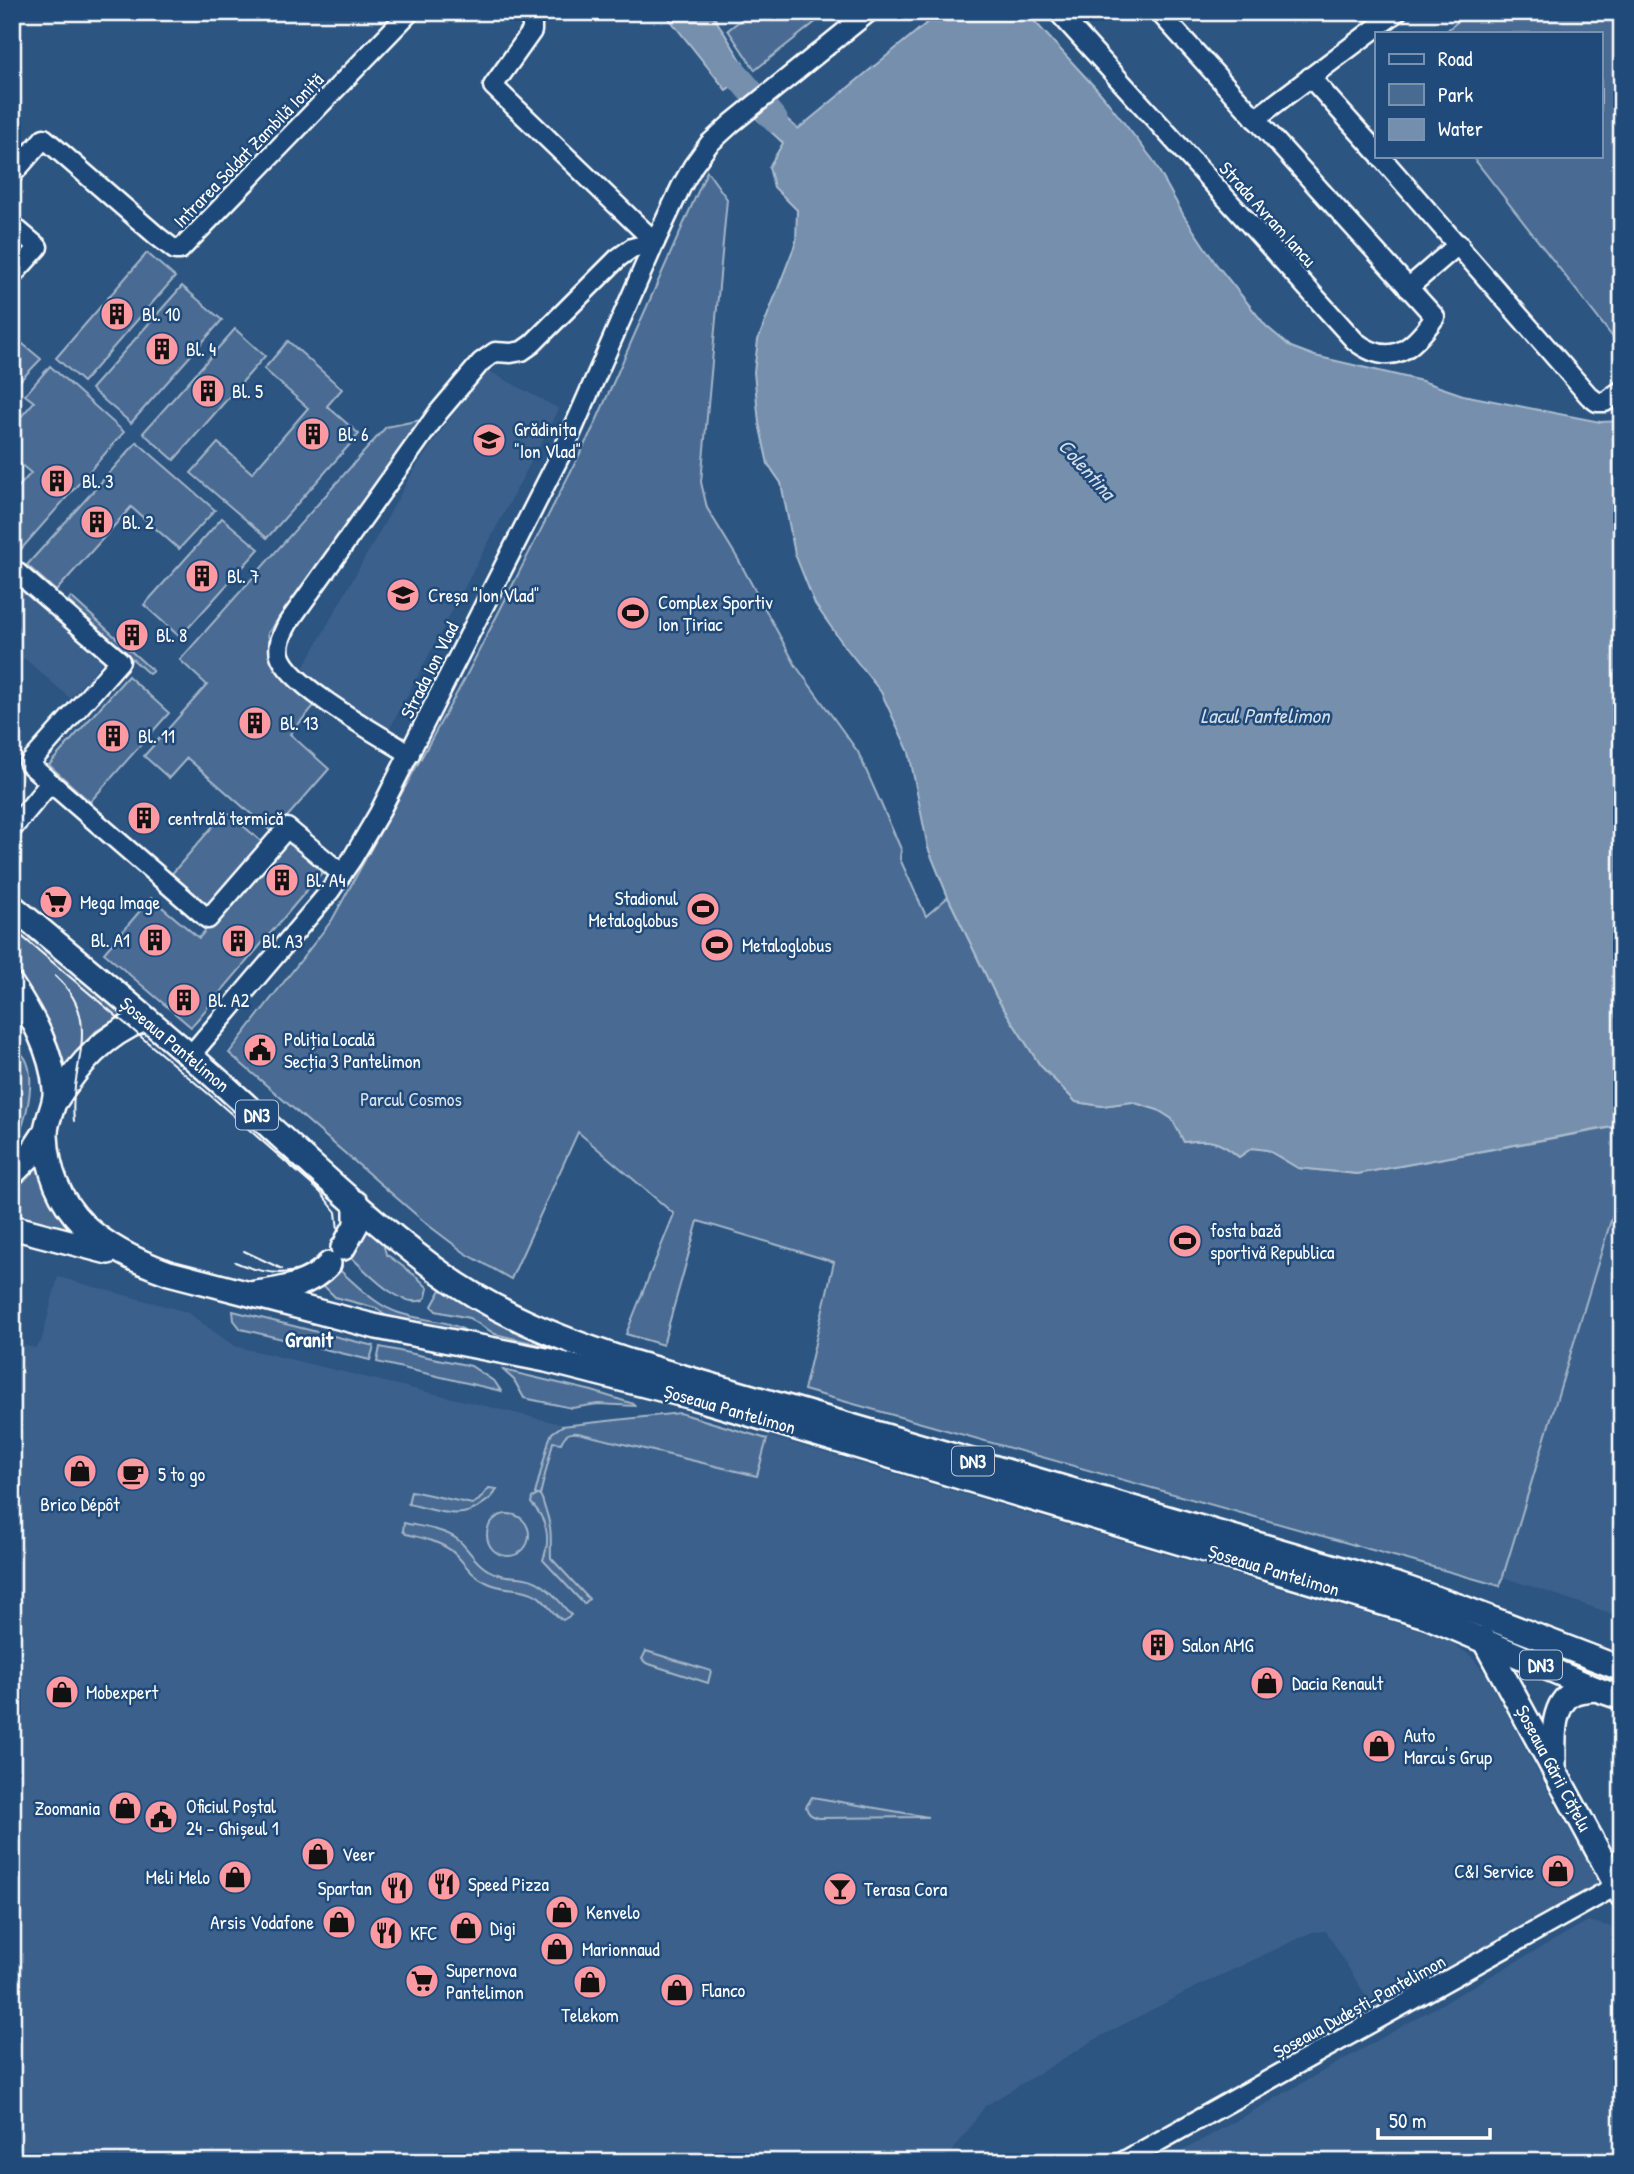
<svg xmlns="http://www.w3.org/2000/svg" width="1634" height="2174" font-family="'Patrick Hand',sans-serif">
  <style>
    .built { fill: #3b618b }
    .green { fill: #486b92; stroke: #a4b5c8; stroke-width: 2 }
    .water { fill: #748fad; stroke: #acbcce; stroke-width: 2 }
    .lines { fill: none; stroke-linecap: round; stroke-linejoin: round }
    .river { stroke: #748fad; stroke-width: 26 }
    .minor-casing { stroke: #fff; stroke-width: 23 }
    .major-casing { stroke: #fff; stroke-width: 28 }
    .minor { stroke: #1f4a7a; stroke-width: 18 }
    .major { stroke: #1f4a7a; stroke-width: 23 }
    .tram { stroke: #fff; stroke-width: 2 }
    .labels { text-anchor: middle; dominant-baseline: central; stroke-width: 5; stroke-linejoin: round; paint-order: stroke }
    .shield { fill: #1f4a7a; stroke: #bcc9d7; stroke-width: 2 }
    .shield-label { font-size: 18px; font-weight: bold; fill: #fff }
    .street-label { font-size: 19px; fill: #fff; stroke: #1f4a7a }
    .poi-label { font-size: 19px; fill: #fff; stroke: #1f4a7a; text-anchor: start }
    .park-label { font-size: 19px; fill: #dae1e9; stroke: #1f4a7a }
    .water-label { font-size: 21px; font-style: italic; fill: #d5dde6; stroke: #1f4a7a }
    .neighbourhood-label { font-size: 21px; font-weight: bold; fill: #fff; stroke: #1f4a7a }
  </style>
  <rect width="100%" height="100%" fill="#2c5582"/>
  <filter id="ink" filterUnits="userSpaceOnUse"><feTurbulence type="fractalNoise" baseFrequency=".0143" numOctaves="2"/><feDisplacementMap in="SourceGraphic" scale="14" xChannelSelector="R" yChannelSelector="G"/><feConvolveMatrix kernelMatrix="1 2 1 2 8 2 1 2 1" color-interpolation-filters="sRGB"/></filter>
  <g filter="url(#ink)">
    <g class="built">
      <path d="M 485,369 L 559,409 L 389,730 L 327,695 L 301,672 L 414,470 Z"/>
      <path d="M 12,582 L 103,661 L 70,698 L 24,658 L 12,671 Z"/>
      <path d="M 1622,1184 L 1622,1617 L 1503,1577 Z"/>
      <path d="M 58,1277 L 187,1312 L 234,1346 L 758,1471 L 768,1436 L 1430,1633 L 1454,1644 L 1471,1656 L 1486,1675 L 1556,1806 L 1600,1883 L 1375,2011 L 1326,1931 L 1312,1932 L 1190,1990 L 1101,2036 L 985,2106 L 952,2152 L 935,2162 L 12,2162 L 12,1343 L 35,1348 L 41,1342 Z"/>
      <path d="M 1588,1921 L 1612,1927 L 1622,1946 L 1622,2162 L 1163,2162 Z"/>
    </g>
    <g class="green">
      <path d="M 751,12 L 828,12 L 755,70 L 728,30 Z"/>
      <path d="M 1469,12 L 1622,12 L 1622,349 L 1472,156 L 1601,156 L 1601,33 L 1444,33 Z"/>
      <path d="M 707,171 L 727,199 L 701,482 L 707,508 L 738,559 L 796,666 L 858,752 L 901,849 L 900,859 L 926,916 L 948,897 L 997,998 L 1040,1065 L 1076,1102 L 1102,1106 L 1132,1102 L 1158,1110 L 1173,1119 L 1184,1142 C 1210,1139 1219,1140 1239,1157 L 1252,1148 L 1268,1150 L 1298,1168 L 1357,1174 L 1620,1126 L 1622,1184 L 1500,1586 L 804,1390 L 834,1262 L 698,1221 L 663,1345 L 626,1334 L 674,1214 L 578,1132 L 511,1279 L 465,1253 L 428,1225 L 229,1053 L 332,920 L 464,680 L 594,426 Z"/>
      <path d="M 147,253 L 175,277 L 83,382 L 56,358 Z"/>
      <path d="M 182,286 L 222,320 L 131,423 L 91,389 Z"/>
      <path d="M 235,329 L 265,356 L 174,460 L 143,433 Z"/>
      <path d="M 12,335 L 41,359 L 12,389 Z"/>
      <path d="M 288,341 L 342,389 L 327,406 L 359,434 L 267,538 L 191,473 L 218,443 L 252,473 L 308,408 L 264,369 Z"/>
      <path d="M 50,366 L 124,432 L 16,555 L 12,551 L 12,494 L 31,473 L 12,457 L 12,427 L 34,402 L 25,395 Z"/>
      <path d="M 426,419 L 268,633 L 271,652 L 286,673 L 319,700 L 290,734 L 329,769 L 273,833 L 187,758 L 169,778 L 144,756 L 207,685 L 180,660 L 386,427 Z"/>
      <path d="M 137,442 L 215,510 L 179,549 L 131,507 L 56,591 L 27,565 Z"/>
      <path d="M 222,518 L 259,549 L 180,637 L 144,605 Z"/>
      <path d="M 71,597 L 153,671 L 149,674 L 68,601 Z"/>
      <path d="M 128,676 L 169,713 L 90,802 L 49,765 Z"/>
      <path d="M 226,811 L 263,843 L 206,909 L 169,877 Z"/>
      <path d="M 286,836 L 325,869 L 191,1027 L 104,953 L 151,898 L 199,938 Z"/>
      <path d="M 12,920 L 130,1011 L 96,1031 L 75,1054 L 61,1072 L 27,996 L 12,973 Z"/>
      <path d="M 12,1047 C 17,1050 22,1053 25,1058 C 37,1078 26,1128 12,1145 Z"/>
      <path d="M 38,1162 C 43,1188 52,1210 70,1230 L 12,1216 L 12,1185 Z"/>
      <path d="M 366,1226 L 382,1240 L 386,1254 L 417,1277 L 428,1288 L 426,1297 L 423,1300 C 400,1309 366,1271 350,1256 Z"/>
      <path d="M 336,1267 C 355,1283 374,1305 399,1313 C 422,1321 447,1319 468,1332 L 387,1317 L 376,1308 L 335,1297 L 322,1284 Z"/>
      <path d="M 442,1288 L 443,1288 L 566,1351 L 495,1334 L 469,1318 L 436,1311 L 432,1306 Z"/>
      <path d="M 233,1311 L 374,1346 L 370,1360 L 241,1329 L 234,1320 Z"/>
      <path d="M 380,1347 L 471,1366 L 495,1382 L 501,1391 L 377,1362 Z"/>
      <path d="M 503,1370 L 592,1391 L 634,1404 L 635,1406 L 598,1404 L 572,1408 L 524,1398 L 514,1380 Z"/>
      <path d="M 680,1413 L 767,1439 L 757,1476 L 578,1433 C 569,1432 565,1434 561,1443 L 553,1442 L 540,1495 C 544,1501 543,1505 546,1511 C 553,1533 550,1537 551,1558 L 589,1599 L 584,1604 L 543,1560 C 551,1539 547,1519 531,1503 L 532,1498 L 538,1495 L 535,1494 L 549,1440 L 552,1433 L 562,1426 Z"/>
      <path d="M 489,1488 L 497,1489 C 493,1498 488,1500 481,1505 C 461,1522 432,1509 408,1504 L 411,1491 L 472,1504 L 479,1500 Z"/>
      <circle cx="508" cy="1535" r="21"/>
      <path d="M 404,1523 C 421,1527 443,1529 457,1539 C 469,1548 474,1563 488,1570 C 500,1577 511,1576 525,1578 C 545,1581 559,1601 571,1615 L 563,1620 C 553,1616 547,1601 536,1595 C 521,1586 504,1591 488,1583 C 469,1574 469,1568 456,1555 C 444,1542 422,1538 406,1534 L 403,1531 Z"/>
      <path d="M 646,1651 L 711,1671 L 708,1683 L 646,1663 L 642,1659 Z"/>
      <path d="M 812,1797 L 928,1817 L 819,1818 C 811,1816 808,1814 806,1807 Z"/>
    </g>
    <g class="water">
      <path d="M 664,12 L 711,12 L 749,73 L 726,90 Z"/>
      <path d="M 940,12 L 1026,12 L 1102,95 L 1153,160 L 1184,216 L 1216,264 L 1266,326 L 1291,347 L 1315,356 L 1422,381 L 1463,395 L 1600,422 L 1622,421 L 1622,1125 L 1357,1174 L 1298,1168 L 1267,1150 L 1252,1148 L 1239,1157 C 1219,1140 1210,1139 1184,1142 L 1172,1119 L 1158,1110 L 1132,1102 L 1102,1106 L 1076,1102 L 1040,1065 L 997,998 L 948,897 L 928,848 L 909,752 L 881,692 L 843,644 L 815,604 L 795,554 L 781,483 L 768,464 L 759,423 L 754,372 L 758,340 L 796,242 L 797,210 L 774,187 L 769,167 L 783,143 L 754,116 L 769,103 L 798,129 Z"/>
    </g>
    <g class="lines">
      <path class="river" d="M 683,12 L 775,120"/>
      <defs>
        <g id="minor">
          <path d="M 525,12 L 532,22 L 532,31 L 493,86 L 655,242"/>
          <path d="M 1058,12 L 1355,341 C 1391,369 1413,349 1435,317 L 1159,12"/>
          <path d="M 1310,77 L 1377,152"/>
          <path d="M 1255,119 L 1397,12"/>
          <path d="M 1380,156 L 1589,396 L 1597,402 L 1605,402 L 1622,390"/>
          <path d="M 12,175 L 44,138 L 157,236 L 175,250 L 180,250 L 410,12"/>
          <path d="M 12,225 L 38,247 L 12,276"/>
          <path d="M 1408,288 L 1459,244"/>
          <path d="M 12,568 L 120,661 L 29,764 L 208,919 L 287,828 L 342,874"/>
          <path d="M 410,754 C 381,736 288,685 280,655 C 277,643 283,633 288,623 L 438,413 L 481,362 L 495,352 L 511,353 L 522,351 L 532,344 L 618,258 L 632,248 L 655,242"/>
          <path d="M 12,829 L 50,783"/>
          <path d="M 190,1056 L 330,891 L 352,859 L 379,813 L 569,438 L 655,242 L 681,187 L 693,166 L 709,144 L 732,123 L 869,12"/>
          <path d="M 1122,2162 L 1616,1886"/>
        </g>
        <g id="major">
          <path d="M 12,906 C 84,966 156,1025 226,1087 C 294,1148 361,1213 434,1268 C 492,1312 560,1339 628,1361 L 1397,1585 L 1461,1607 L 1622,1669"/>
          <path d="M 12,985 C 32,1016 52,1051 55,1089 C 57,1105 45,1119 46,1135 C 49,1213 101,1249 169,1273 L 377,1327 L 546,1360 L 692,1397 L 1426,1616 L 1596,1689 L 1622,1698"/>
          <path d="M 56,1100 C 79,1064 104,1035 145,1019"/>
          <path d="M 12,1174 L 29,1157 L 46,1131"/>
          <path d="M 12,1227 L 108,1252"/>
          <path d="M 343,1248 L 356,1225 L 356,1203"/>
          <path d="M 256,1293 C 283,1290 310,1285 329,1264"/>
          <path d="M 1483,1638 L 1622,1896"/>
          <path d="M 1554,1766 C 1554,1744 1550,1705 1573,1693 C 1580,1690 1588,1690 1596,1689"/>
        </g>
      </defs>
      <use href="#minor" class="minor-casing"/>
      <use href="#major" class="major-casing"/>
      <use href="#minor" class="minor"/>
      <use href="#major" class="major"/>
      <g class="tram">
        <path d="M 12,928 L 211,1096 L 320,1192 L 336,1212 L 338,1230 L 334,1240"/>
        <path d="M 55,976 C 106,1021 68,1067 74,1121"/>
        <path d="M 244,1251 L 282,1269"/>
        <path d="M 235,1262 C 263,1274 297,1281 320,1256"/>
      </g>
    </g>
  </g>
  <defs>
    <symbol id="building-disc" viewBox="-11 -11 22 22"><circle r="9.5" fill="#ff9aa2" stroke="#1f4a7a"/><path d="M-4-6H4V6H1V3H-1V6H-4ZM-2.5-4.3h1.7v1.8h-1.7ZM.8-4.3h1.7v1.8H.8ZM-2.5-1h1.7V.8h-1.7ZM.8-1h1.7V.8H.8Z" fill="#111"/></symbol>
    <symbol id="school-disc" viewBox="-11 -11 22 22"><circle r="9.5" fill="#ff9aa2" stroke="#1f4a7a"/><path d="M0-5L7-2L0 1L-7-2ZM-4 1L0 2.5L4 1V4Q0 6-4 4Z" fill="#111"/></symbol>
    <symbol id="stadium-disc" viewBox="-11 -11 22 22"><circle r="9.5" fill="#ff9aa2" stroke="#1f4a7a"/><path d="M0-5a6.5 5 0 1 0 0 10a6.5 5 0 1 0 0-10ZM-3.5-1.8h7v3.6h-7Z" fill="#111"/></symbol>
    <symbol id="supermarket-disc" viewBox="-11 -11 22 22"><circle r="9.5" fill="#ff9aa2" stroke="#1f4a7a"/><path d="M-6-5.5h2.5l.6 2H6L4.5 2H-2.5L-4.4-4H-6ZM-1.5 3.2a1.3 1.3 0 1 0 .1 0ZM3 3.2a1.3 1.3 0 1 0 .1 0Z" fill="#111"/></symbol>
    <symbol id="civic-disc" viewBox="-11 -11 22 22"><circle r="9.5" fill="#ff9aa2" stroke="#1f4a7a"/><path d="M-.6-6.5H3V-4.5H.6V-3L4-1V1h2V6H-6V1h2V-1L-.6-3ZM-1.2 2.5V6h2.4V2.5Z" fill="#111"/></symbol>
    <symbol id="shop-disc" viewBox="-11 -11 22 22"><circle r="9.5" fill="#ff9aa2" stroke="#1f4a7a"/><path d="M-5-2.5h2.3a2.7 3.5 0 0 1 5.4 0H5L5.5 6h-11ZM-1.5-2.5h3a1.5 2.3 0 0 0-3 0Z" fill="#111"/></symbol>
    <symbol id="cafe-disc" viewBox="-11 -11 22 22"><circle r="9.5" fill="#ff9aa2" stroke="#1f4a7a"/><path d="M-5.5-4.5H6V0H3Q3 3.5 0 3.5H-2.5Q-5.5 3.5-5.5 0ZM3-3.2v2h1.7v-2ZM-6 4.5H4V6H-6Z" fill="#111"/></symbol>
    <symbol id="restaurant-disc" viewBox="-11 -11 22 22"><circle r="9.5" fill="#ff9aa2" stroke="#1f4a7a"/><path d="M-5-6h1v4h1v-4h1v4h1v-4h1v5L-1.5 .5V6h-2V.5L-5-1ZM5-6V6H3V1.5H1.5Q1.5-4 5-6Z" fill="#111"/></symbol>
    <symbol id="bar-disc" viewBox="-11 -11 22 22"><circle r="9.5" fill="#ff9aa2" stroke="#1f4a7a"/><path d="M-6-5H6L.8 .8V4.5H3.5V6h-7V4.5H-.8V.8Z" fill="#111"/></symbol>
  </defs>
  <g fill-rule="evenodd">
    <use href="#building-disc" x="98" y="295" width="38" height="38"/>
    <use href="#building-disc" x="143" y="330" width="38" height="38"/>
    <use href="#building-disc" x="189" y="372" width="38" height="38"/>
    <use href="#building-disc" x="294" y="415" width="38" height="38"/>
    <use href="#school-disc" x="470" y="421" width="38" height="38"/>
    <use href="#building-disc" x="38" y="462" width="38" height="38"/>
    <use href="#building-disc" x="78" y="503" width="38" height="38"/>
    <use href="#building-disc" x="183" y="557" width="38" height="38"/>
    <use href="#school-disc" x="384" y="576" width="38" height="38"/>
    <use href="#stadium-disc" x="614" y="594" width="38" height="38"/>
    <use href="#building-disc" x="113" y="616" width="38" height="38"/>
    <use href="#building-disc" x="236" y="704" width="38" height="38"/>
    <use href="#building-disc" x="94" y="717" width="38" height="38"/>
    <use href="#building-disc" x="125" y="799" width="38" height="38"/>
    <use href="#building-disc" x="263" y="861" width="38" height="38"/>
    <use href="#supermarket-disc" x="37" y="883" width="38" height="38"/>
    <use href="#stadium-disc" x="684" y="890" width="38" height="38"/>
    <use href="#building-disc" x="136" y="921" width="38" height="38"/>
    <use href="#building-disc" x="219" y="922" width="38" height="38"/>
    <use href="#stadium-disc" x="698" y="926" width="38" height="38"/>
    <use href="#building-disc" x="165" y="981" width="38" height="38"/>
    <use href="#civic-disc" x="241" y="1031" width="38" height="38"/>
    <use href="#stadium-disc" x="1166" y="1222" width="38" height="38"/>
    <use href="#shop-disc" x="61" y="1452" width="38" height="38"/>
    <use href="#cafe-disc" x="114" y="1455" width="38" height="38"/>
    <use href="#building-disc" x="1139" y="1626" width="38" height="38"/>
    <use href="#shop-disc" x="1248" y="1664" width="38" height="38"/>
    <use href="#shop-disc" x="43" y="1673" width="38" height="38"/>
    <use href="#shop-disc" x="1360" y="1727" width="38" height="38"/>
    <use href="#shop-disc" x="106" y="1789" width="38" height="38"/>
    <use href="#civic-disc" x="142" y="1798" width="38" height="38"/>
    <use href="#shop-disc" x="299" y="1835" width="38" height="38"/>
    <use href="#shop-disc" x="1539" y="1852" width="38" height="38"/>
    <use href="#shop-disc" x="216" y="1858" width="38" height="38"/>
    <use href="#restaurant-disc" x="425" y="1865" width="38" height="38"/>
    <use href="#restaurant-disc" x="378" y="1869" width="38" height="38"/>
    <use href="#bar-disc" x="821" y="1870" width="38" height="38"/>
    <use href="#shop-disc" x="543" y="1893" width="38" height="38"/>
    <use href="#shop-disc" x="320" y="1903" width="38" height="38"/>
    <use href="#shop-disc" x="447" y="1909" width="38" height="38"/>
    <use href="#restaurant-disc" x="367" y="1914" width="38" height="38"/>
    <use href="#shop-disc" x="538" y="1930" width="38" height="38"/>
    <use href="#supermarket-disc" x="403" y="1962" width="38" height="38"/>
    <use href="#shop-disc" x="571" y="1963" width="38" height="38"/>
    <use href="#shop-disc" x="658" y="1971" width="38" height="38"/>
  </g>
  <g class="labels">
    <g class="shield">
      <rect x="236" y="1100.5" width="42" height="29" rx="5"/>
      <rect x="952" y="1446.5" width="42" height="29" rx="5"/>
      <rect x="1520" y="1650.5" width="42" height="29" rx="5"/>
    </g>
    <g class="shield-label">
      <text x="257" y="1115">DN3</text>
      <text x="973" y="1461">DN3</text>
      <text x="1541" y="1665">DN3</text>
    </g>
    <g class="street-label">
      <text transform="translate(248 150) rotate(-46)">Intrarea Soldat Zambilă Ioniță</text>
      <text transform="translate(1268 214) rotate(48)">Strada Avram Iancu</text>
      <text transform="translate(429 670) rotate(-63)">Strada Ion Vlad</text>
      <text transform="translate(175 1044) rotate(40)">Șoseaua Pantelimon</text>
      <text transform="translate(730 1409) rotate(16)">Șoseaua Pantelimon</text>
      <text transform="translate(1274 1570) rotate(17)">Șoseaua Pantelimon</text>
      <text transform="translate(1554 1768) rotate(62)">Șoseaua Gării Cățelu</text>
      <text transform="translate(1359 2006) rotate(-29)">Șoseaua Dudești-Pantelimon</text>
    </g>
    <g class="poi-label">
      <text x="142" y="314">Bl. 10</text>
      <text x="186" y="349">Bl. 4</text>
      <text x="232" y="391">Bl. 5</text>
      <text x="514" y="429">Grădinița<tspan x="514" dy="22">"Ion Vlad"</tspan></text>
      <text x="338" y="434">Bl. 6</text>
      <text x="82" y="481">Bl. 3</text>
      <text x="122" y="522">Bl. 2</text>
      <text x="227" y="576">Bl. 7</text>
      <text x="428" y="595">Creșa "Ion Vlad"</text>
      <text x="658" y="602">Complex Sportiv<tspan x="658" dy="22">Ion Țiriac</tspan></text>
      <text x="156" y="635">Bl. 8</text>
      <text x="280" y="723">Bl. 13</text>
      <text x="138" y="736">Bl. 11</text>
      <text x="168" y="818">centrală termică</text>
      <text x="306" y="880">Bl. A4</text>
      <text x="678" y="898" text-anchor="end">Stadionul<tspan x="678" dy="22">Metaloglobus</tspan></text>
      <text x="80" y="902">Mega Image</text>
      <text x="130" y="940" text-anchor="end">Bl. A1</text>
      <text x="262" y="941">Bl. A3</text>
      <text x="742" y="945">Metaloglobus</text>
      <text x="208" y="1000">Bl. A2</text>
      <text x="284" y="1039">Poliția Locală<tspan x="284" dy="22">Secția 3 Pantelimon</tspan></text>
      <text x="1210" y="1230">fosta bază<tspan x="1210" dy="22">sportivă Republica</tspan></text>
      <text x="158" y="1474">5 to go</text>
      <text x="80" y="1504" text-anchor="middle">Brico Dépôt</text>
      <text x="1182" y="1645">Salon AMG</text>
      <text x="1292" y="1683">Dacia Renault</text>
      <text x="86" y="1692">Mobexpert</text>
      <text x="1404" y="1735">Auto<tspan x="1404" dy="22">Marcu's Grup</tspan></text>
      <text x="186" y="1806">Oficiul Poștal<tspan x="186" dy="22">24 - Ghișeul 1</tspan></text>
      <text x="100" y="1808" text-anchor="end">Zoomania</text>
      <text x="342" y="1854">Veer</text>
      <text x="1534" y="1871" text-anchor="end">C&amp;I Service</text>
      <text x="210" y="1877" text-anchor="end">Meli Melo</text>
      <text x="468" y="1884">Speed Pizza</text>
      <text x="372" y="1888" text-anchor="end">Spartan</text>
      <text x="864" y="1889">Terasa Cora</text>
      <text x="586" y="1912">Kenvelo</text>
      <text x="314" y="1922" text-anchor="end">Arsis Vodafone</text>
      <text x="490" y="1928">Digi</text>
      <text x="410" y="1933">KFC</text>
      <text x="582" y="1949">Marionnaud</text>
      <text x="446" y="1970">Supernova<tspan x="446" dy="22">Pantelimon</tspan></text>
      <text x="702" y="1990">Flanco</text>
      <text x="590" y="2015" text-anchor="middle">Telekom</text>
    </g>
    <g class="park-label">
      <text x="411" y="1099">Parcul Cosmos</text>
    </g>
    <g class="water-label">
      <text transform="translate(1087 469) rotate(48)">Colentina</text>
      <text x="1265" y="715">Lacul Pantelimon</text>
    </g>
    <g class="neighbourhood-label">
      <text x="309" y="1339">Granit</text>
    </g>
  </g>
  <rect width="1634" height="2174" fill="none" stroke="#1f4a7a" stroke-width="42"/>
  <rect x="21" y="21" width="1592" height="2132" fill="none" stroke="#fff" stroke-width="2.5" filter="url(#ink)"/>
  <rect x="1375" y="32" width="228" height="126" fill="#1f4a7a" stroke="#7992af" stroke-width="2"/>
  <rect x="1389" y="54" width="35" height="10" fill="#1f4a7a" stroke="#7992af" stroke-width="2"/>
  <text x="1438" y="66" font-size="21" fill="#ffffff">Road</text>
  <rect x="1389" y="84" width="35" height="21" fill="#486b92" stroke="#7992af" stroke-width="2"/>
  <text x="1438" y="102" font-size="21" fill="#ffffff">Park</text>
  <rect x="1389" y="119" width="35" height="21" fill="#748fad" stroke="#7992af" stroke-width="2"/>
  <text x="1438" y="136" font-size="21" fill="#ffffff">Water</text>
  <path d="M1378 2128v10h112v-10" fill="none" stroke="#ffffff" stroke-width="3.5"/>
  <text x="1389" y="2128" font-size="21" fill="#ffffff" stroke="#1f4a7a" stroke-width="5" paint-order="stroke">50 m</text>
</svg>
